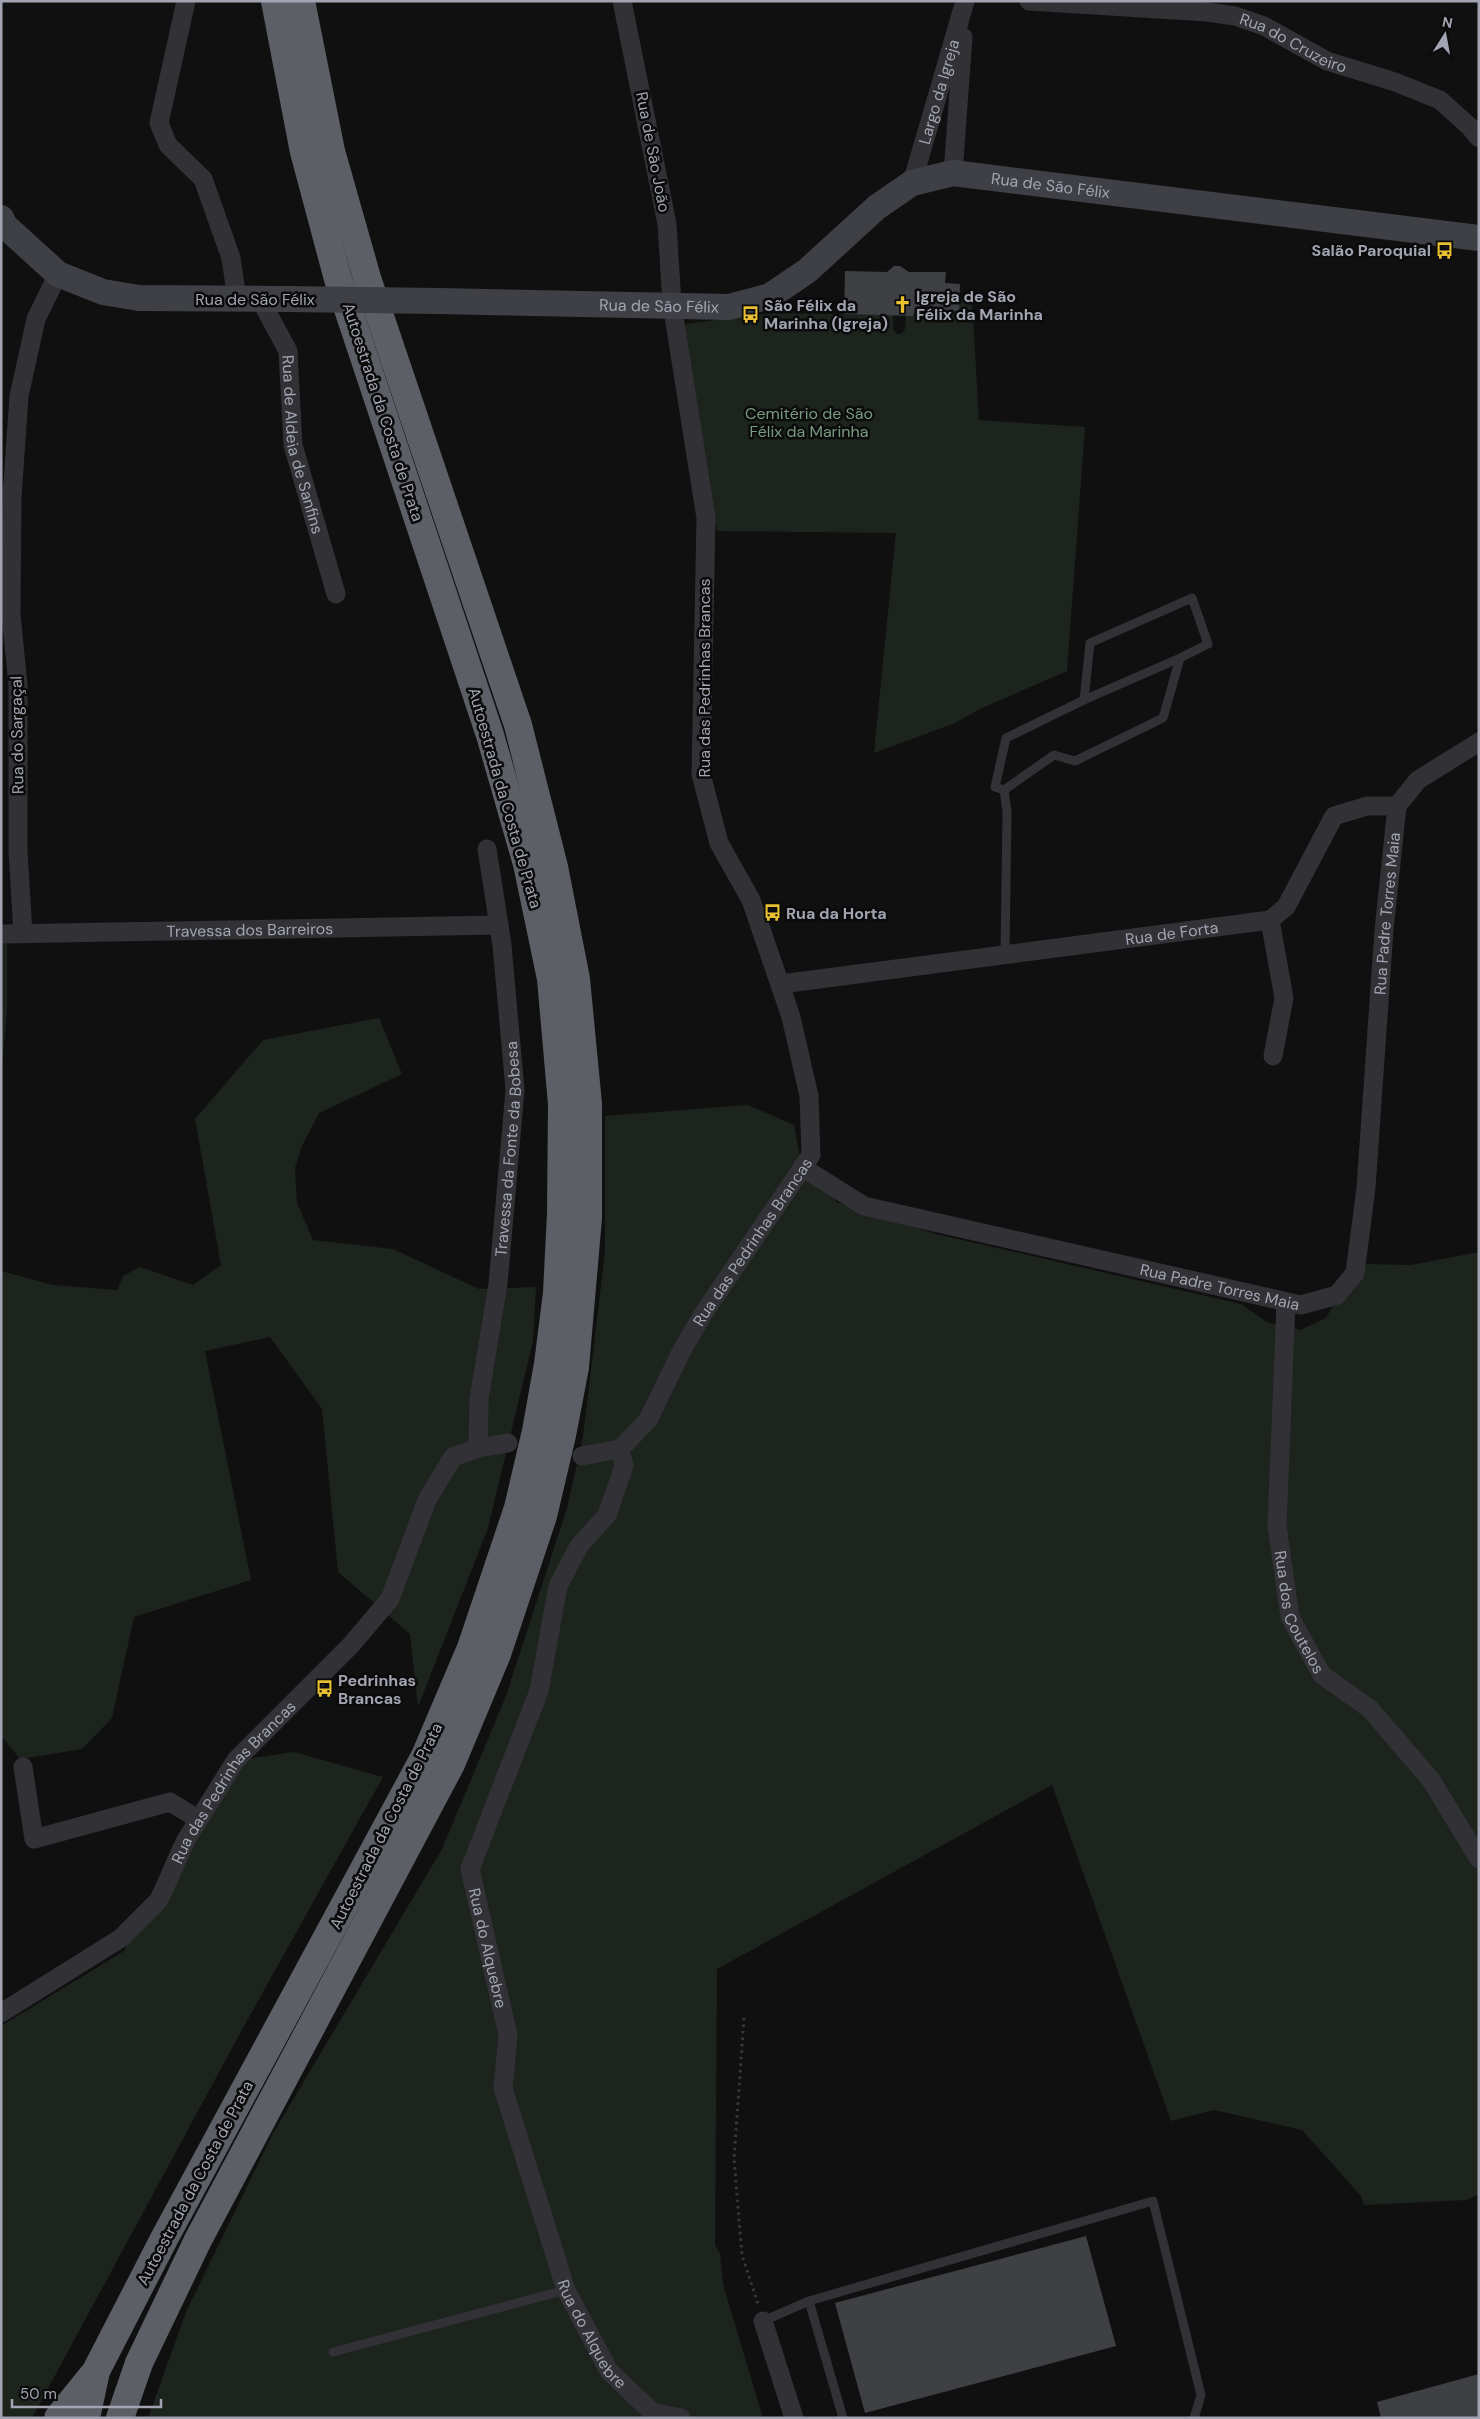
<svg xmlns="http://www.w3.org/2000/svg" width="1480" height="2419" font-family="'DM Sans',sans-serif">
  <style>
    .green { fill: #1d241e }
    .building { fill: #3f4044 }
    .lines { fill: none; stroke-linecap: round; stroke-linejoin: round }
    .path { stroke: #37383d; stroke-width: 3; stroke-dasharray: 2.5 4; stroke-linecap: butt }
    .service { stroke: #313136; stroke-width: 9 }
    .minor { stroke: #313136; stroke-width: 19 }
    .secondary { stroke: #3f4046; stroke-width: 26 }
    .motorway { stroke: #5d5f67; stroke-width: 28 }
    .secondary-bridge { stroke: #3f4046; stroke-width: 26 }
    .labels { text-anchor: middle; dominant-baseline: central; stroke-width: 5; stroke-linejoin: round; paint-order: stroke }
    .street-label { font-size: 16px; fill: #a2a5b1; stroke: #0b0b0c }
    .poi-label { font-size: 16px; font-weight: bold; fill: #a2a5b1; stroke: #0b0b0c; text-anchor: start }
    .park-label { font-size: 16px; fill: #799c80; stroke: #0b0b0c }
  </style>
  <rect width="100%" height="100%" fill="#101011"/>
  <g class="green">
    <path d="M 959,298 L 972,299 L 979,420 L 1085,427 L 1067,671 L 980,709 L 955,723 L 874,753 L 896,533 L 717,531 L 682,334 L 686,324 L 692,323 L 775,313 L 893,315 L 893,329 L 897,334 L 901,334 L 905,329 L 906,315 L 914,311 L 958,311 Z"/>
    <path d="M 1,942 L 7,942 L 7,1010 L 1,1079 Z"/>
    <path d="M 379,1018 L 402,1074 L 319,1113 L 302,1146 L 295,1168 L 297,1203 L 313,1240 L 393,1249 L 479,1289 L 536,1287 L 533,1341 L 488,1528 L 418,1707 L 410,1634 L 338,1572 L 322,1409 L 270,1337 L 205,1351 L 251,1580 L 134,1617 L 112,1718 L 82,1749 L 20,1759 L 3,1738 L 1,1738 L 1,1271 L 53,1285 L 117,1290 L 123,1276 L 140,1267 L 193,1285 L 221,1265 L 195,1119 L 263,1040 Z"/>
    <path d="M 748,1105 L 794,1125 L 800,1157 L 837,1202 L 936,1234 L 1241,1304 L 1267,1322 L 1300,1330 L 1326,1318 L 1342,1289 L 1367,1264 L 1411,1265 L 1479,1252 L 1479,2194 L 1467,2200 L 1364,2205 L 1361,2196 L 1302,2130 L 1214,2110 L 1171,2121 L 1052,1785 L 717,1969 L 715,2245 L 720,2253 L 723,2284 L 763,2418 L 148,2418 L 186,2312 L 272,2135 L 442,1849 L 506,1696 L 567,1508 L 583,1437 L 605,1252 L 605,1116 Z"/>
    <path d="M 294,1752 L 383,1777 L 244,2026 L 32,2418 L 1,2418 L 1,2026 L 124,1951 L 153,1893 L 171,1848 L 209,1789 L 238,1760 Z"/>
  </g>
  <g class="building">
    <path d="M 894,266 L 900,266 L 909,272 L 946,272 L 945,283 L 960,284 L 959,311 L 914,311 L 913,316 L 844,314 L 845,271 L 887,272 Z"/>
    <path d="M 1086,2236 L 1116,2346 L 865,2413 L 835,2303 Z"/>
    <path d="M 1479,2374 L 1479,2418 L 1381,2418 L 1377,2402 Z"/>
  </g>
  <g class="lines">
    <path class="path" d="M 744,2018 L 734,2159 L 742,2255 L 758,2304"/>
    <g class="service">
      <path d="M 1004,790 L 995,787 L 1006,738 L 1084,700 L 1180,658"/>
      <path d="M 1005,954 L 1007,812 L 1004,790 L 1054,755 L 1075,761 L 1163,718 L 1180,658 L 1208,644 L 1192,598 L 1090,643 L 1084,700"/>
      <path d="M 809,2301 L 843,2418"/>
      <path d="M 763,2321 L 809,2301 L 1153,2201 L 1201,2395 L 1194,2418"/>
      <path d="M 333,2352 L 566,2290"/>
    </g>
    <g class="minor">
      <path d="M 186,1 L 159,123 L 168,145 L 203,179 L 231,258 L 237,299"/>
      <path id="s1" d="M 1029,1 L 1207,12 L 1235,16 L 1264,26 L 1327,61 L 1395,82 L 1440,100 L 1470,127 L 1479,138"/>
      <path d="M 953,173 L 963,37"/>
      <path id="s2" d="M 912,183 L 965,1"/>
      <path id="s3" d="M 260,299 L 288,351 L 293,445 L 336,594"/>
      <path d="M 1397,806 L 1418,780 L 1479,742"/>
      <path d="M 1270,920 L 1284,998 L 1273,1056"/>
      <path id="s4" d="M 1,934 L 499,925"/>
      <path d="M 23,934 L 18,851 L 18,685 L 11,614 L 12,497 L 19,396 L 36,319 L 58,274"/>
      <path id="s5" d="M 781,984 L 1270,920 L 1286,907 L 1334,816 L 1367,806 L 1397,806"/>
      <path id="s6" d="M 802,1167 L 864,1206 L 1301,1305 L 1337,1295 L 1355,1273 L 1366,1188 L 1384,930 L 1397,806"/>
      <path id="s7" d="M 1286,1302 L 1277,1526 L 1290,1617 L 1322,1675 L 1370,1709 L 1431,1780 L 1479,1859"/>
      <path id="s8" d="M 478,1448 L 479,1399 L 498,1284 L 515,1090 L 502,945 L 487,849"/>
      <path id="s9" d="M 620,1449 L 624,1466 L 607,1515 L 579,1546 L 558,1586 L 539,1691 L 470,1869 L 508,2035 L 503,2088 L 566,2290 L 609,2371 L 652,2412 L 681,2418"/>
      <path id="s10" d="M 582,1456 L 620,1449 L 648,1420 L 682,1350 L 703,1314 L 811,1155 L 809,1096 L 791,1017 L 751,900 L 719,843 L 701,774 L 706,518 L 672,304 L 667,224 L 622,1"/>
      <path d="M 23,1767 L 34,1839 L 170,1802 L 198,1819"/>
      <path id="s11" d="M 1,2013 L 121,1938 L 159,1900 L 186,1840 L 236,1760 L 351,1645 L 390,1599 L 427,1500 L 453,1457 L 478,1448 L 508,1443"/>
      <path d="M 763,2321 L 794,2418"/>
    </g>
    <g class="secondary">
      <path d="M 1,218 L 5,226 L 58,274 L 103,292 L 139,298 L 287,299"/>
      <path id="s12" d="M 438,301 L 729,307 L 770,296 L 807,271 L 877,207 L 912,183 L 953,173 L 1479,238"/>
    </g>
    <g class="motorway">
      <path d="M 58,2418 L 92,2376"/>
      <path d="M 86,2418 L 96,2371 L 165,2237 L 425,1756 L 471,1648 L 518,1508 L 536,1431 L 548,1364 L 557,1293 L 561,1213 L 562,1104 L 551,979 L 527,864 L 490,735 L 338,279 L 304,152 L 275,1"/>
      <path d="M 120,2418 L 139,2363 L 198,2240 L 451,1764 L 497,1654 L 543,1516 L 562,1435 L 575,1367 L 588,1218 L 588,1104 L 576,979 L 554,867 L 518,725 L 367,278 L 331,151 L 301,1"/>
    </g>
    <path class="secondary-bridge" d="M 287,299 L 438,301"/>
  </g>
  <defs>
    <symbol id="bus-bare" viewBox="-9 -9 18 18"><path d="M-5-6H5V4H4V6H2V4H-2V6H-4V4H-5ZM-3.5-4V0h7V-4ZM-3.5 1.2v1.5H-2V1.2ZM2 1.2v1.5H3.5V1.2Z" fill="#e8c031" stroke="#0b0b0c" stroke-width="2.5" paint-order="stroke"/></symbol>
    <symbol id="church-bare" viewBox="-9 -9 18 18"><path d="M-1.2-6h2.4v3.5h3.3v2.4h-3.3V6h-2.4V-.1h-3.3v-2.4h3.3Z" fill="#e8c031" stroke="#0b0b0c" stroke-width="2.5" paint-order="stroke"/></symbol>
  </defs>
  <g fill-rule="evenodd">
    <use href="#bus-bare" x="1432" y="238" width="25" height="25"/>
    <use href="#church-bare" x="890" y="292" width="25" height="25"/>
    <use href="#bus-bare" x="738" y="302" width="25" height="25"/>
    <use href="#bus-bare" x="760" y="900" width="25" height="25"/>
    <use href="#bus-bare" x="312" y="1676" width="25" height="25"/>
  </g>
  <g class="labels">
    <g class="street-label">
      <text stroke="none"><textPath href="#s1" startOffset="271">Rua do Cruzeiro</textPath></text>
      <text stroke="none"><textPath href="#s2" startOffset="95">Largo da Igreja</textPath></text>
      <text transform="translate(653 152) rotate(79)">Rua de São João</text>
      <text stroke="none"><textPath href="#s12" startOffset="656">Rua de São Félix</textPath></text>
      <text x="255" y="299">Rua de São Félix</text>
      <text stroke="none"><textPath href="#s12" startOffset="221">Rua de São Félix</textPath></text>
      <text transform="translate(383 412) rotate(72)">Autoestrada da Costa de Prata</text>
      <text stroke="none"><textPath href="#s3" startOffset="154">Rua de Aldeia de Sanfins</textPath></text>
      <text transform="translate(704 678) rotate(-90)">Rua das Pedrinhas Brancas</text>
      <text transform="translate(17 735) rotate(-91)">Rua do Sargaçal</text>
      <text transform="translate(505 798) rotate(74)">Autoestrada da Costa de Prata</text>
      <text stroke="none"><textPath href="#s6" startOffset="948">Rua Padre Torres Maia</textPath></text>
      <text stroke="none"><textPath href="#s4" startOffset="249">Travessa dos Barreiros</textPath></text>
      <text stroke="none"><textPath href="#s5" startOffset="394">Rua de Forta</textPath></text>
      <text stroke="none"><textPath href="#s8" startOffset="301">Travessa da Fonte da Bobesa</textPath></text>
      <text stroke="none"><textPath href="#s10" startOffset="286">Rua das Pedrinhas Brancas</textPath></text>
      <text stroke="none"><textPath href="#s6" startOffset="438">Rua Padre Torres Maia</textPath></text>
      <text stroke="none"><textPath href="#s7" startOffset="314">Rua dos Coutelos</textPath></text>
      <text stroke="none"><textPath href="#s11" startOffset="336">Rua das Pedrinhas Brancas</textPath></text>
      <text transform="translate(386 1826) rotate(-63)">Autoestrada da Costa de Prata</text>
      <text stroke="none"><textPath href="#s9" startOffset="535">Rua do Alquebre</textPath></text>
      <text transform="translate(195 2183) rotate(-62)">Autoestrada da Costa de Prata</text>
      <text stroke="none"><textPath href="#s9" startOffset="940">Rua do Alquebre</textPath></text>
    </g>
    <g class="poi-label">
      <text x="1431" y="250" text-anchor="end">Salão Paroquial</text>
      <text x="916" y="296">Igreja de São<tspan x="916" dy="18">Félix da Marinha</tspan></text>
      <text x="764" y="305">São Félix da<tspan x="764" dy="18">Marinha (Igreja)</tspan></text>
      <text x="786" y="913">Rua da Horta</text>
      <text x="338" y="1680">Pedrinhas<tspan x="338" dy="18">Brancas</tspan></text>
    </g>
    <g class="park-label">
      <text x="809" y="413">Cemitério de São<tspan x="809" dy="18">Félix da Marinha</tspan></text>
    </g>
  </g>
  <rect width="1480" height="2419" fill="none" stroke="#a2a5b1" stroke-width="5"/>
  <g transform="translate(1445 35) rotate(11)" stroke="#0b0b0c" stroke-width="4" paint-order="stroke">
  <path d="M0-4L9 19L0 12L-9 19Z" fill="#a2a5b1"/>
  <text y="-8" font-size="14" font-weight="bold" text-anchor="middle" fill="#a2a5b1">N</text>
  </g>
  <path d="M12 2399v8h149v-8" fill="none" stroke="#a2a5b1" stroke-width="2.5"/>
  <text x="20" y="2399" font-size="15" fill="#a2a5b1" stroke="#0b0b0c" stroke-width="4" paint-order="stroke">50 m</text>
</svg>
